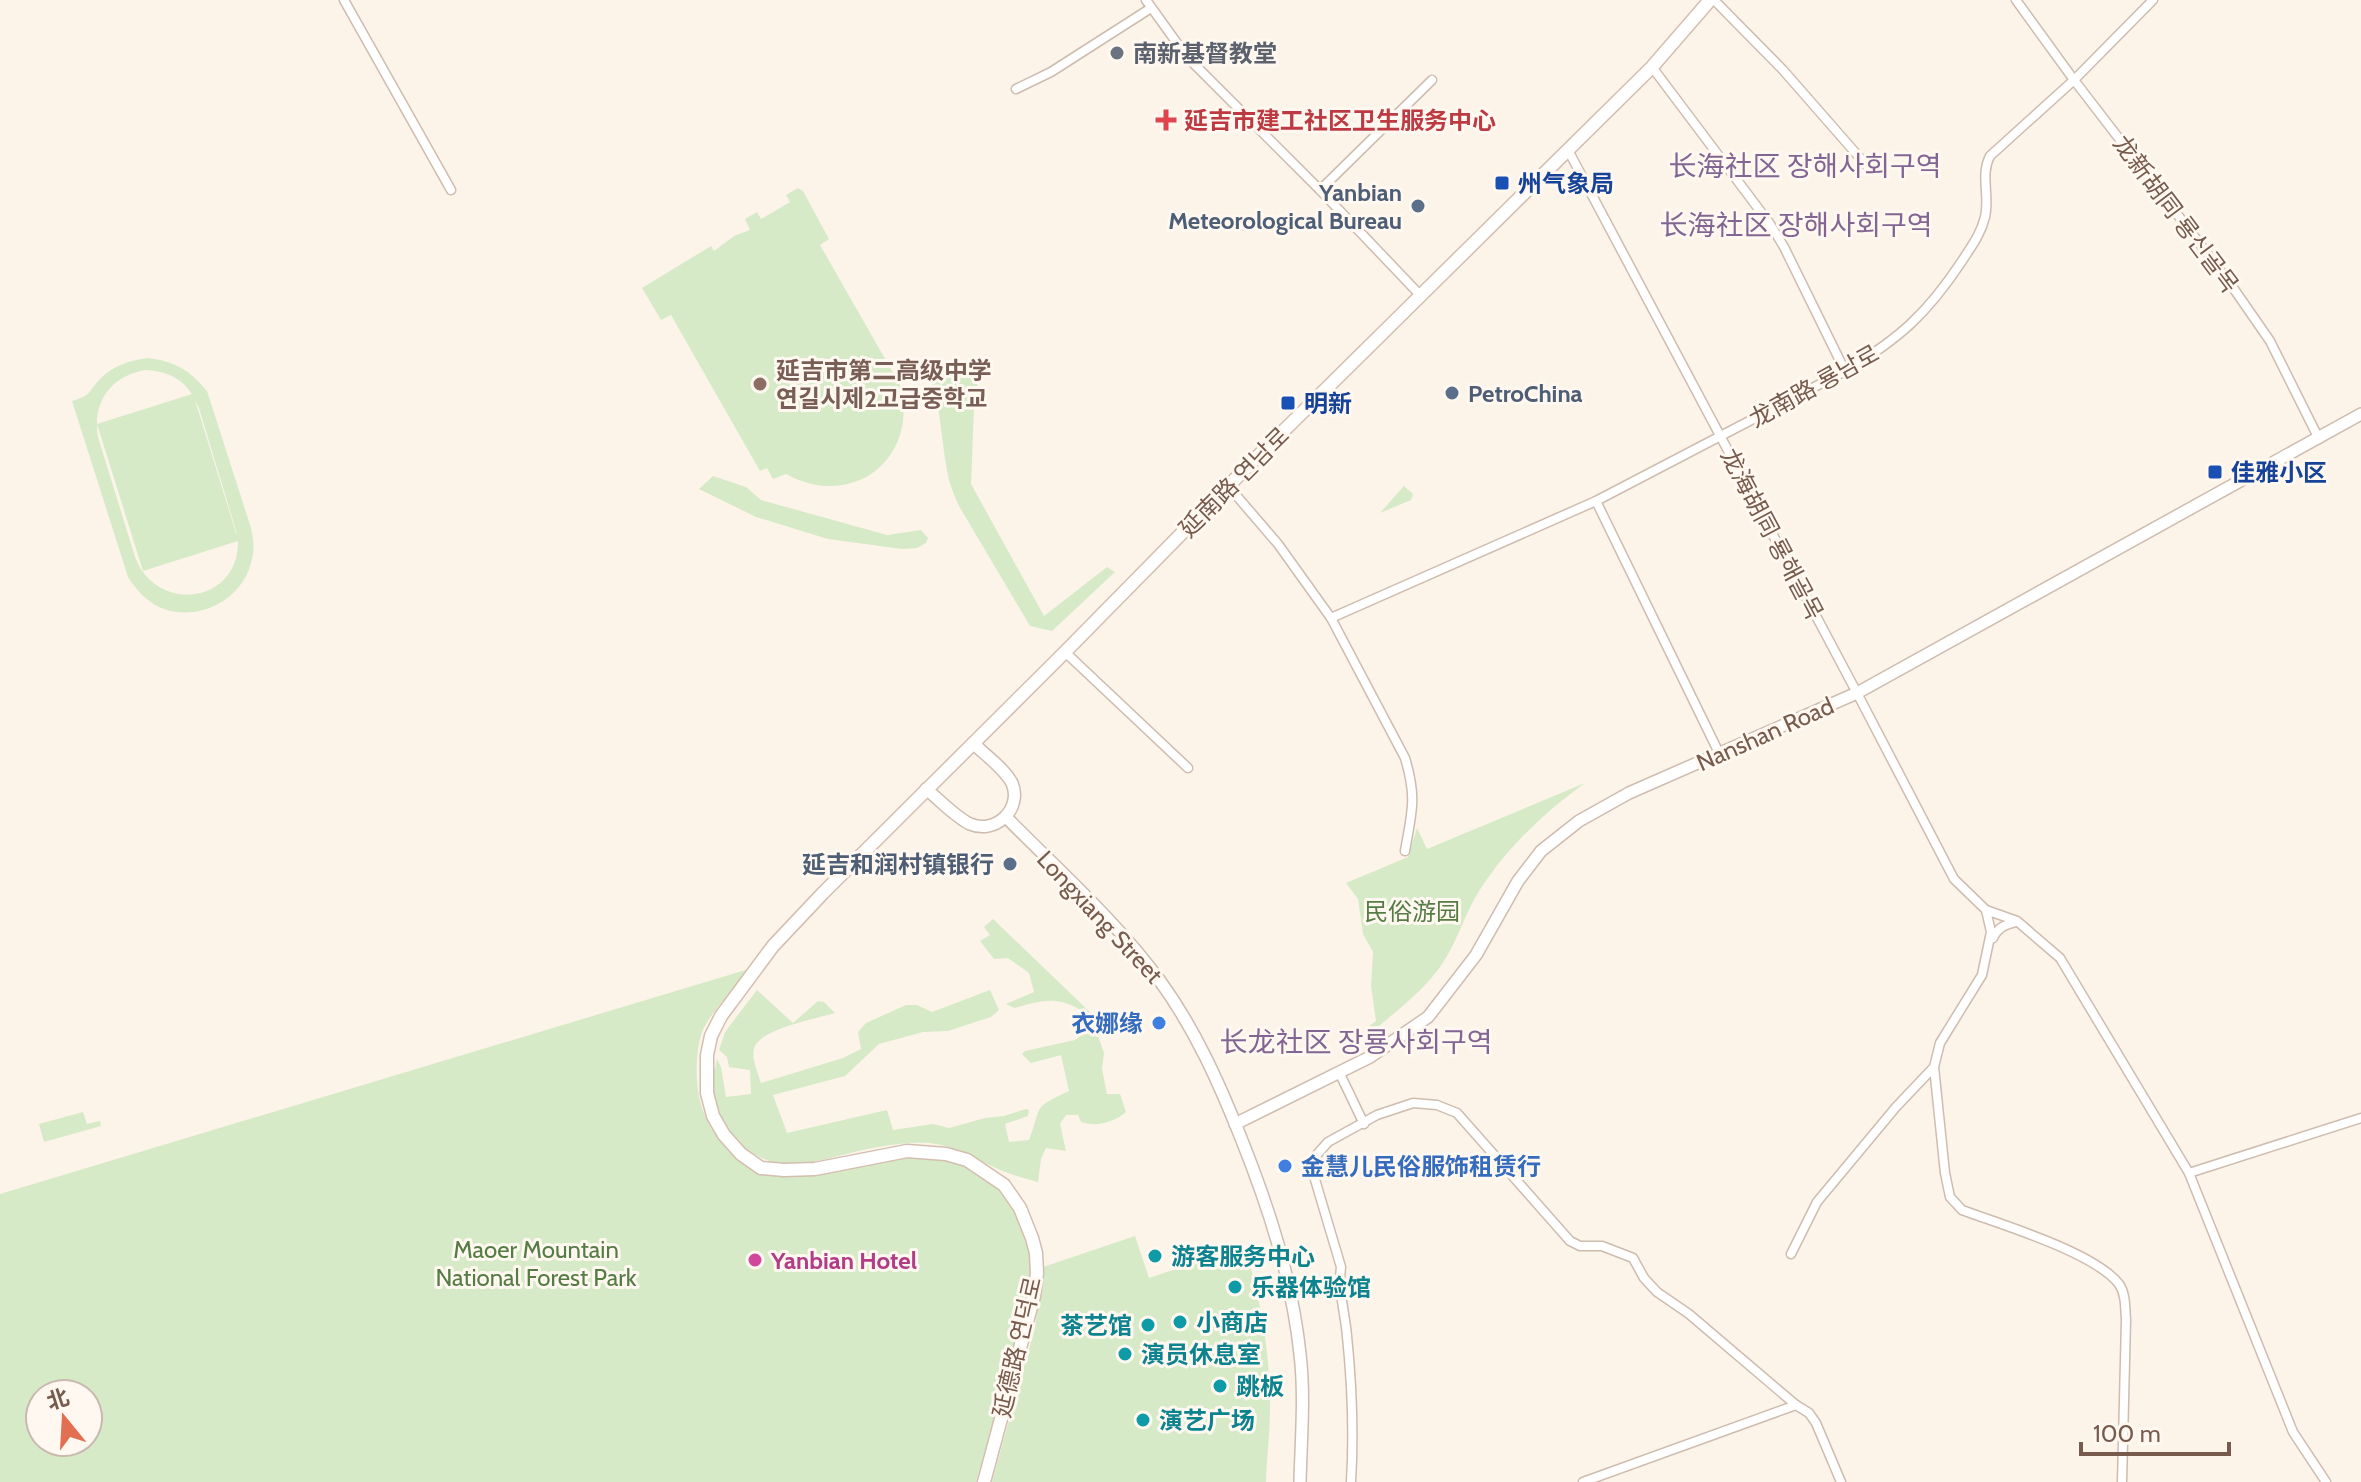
<svg xmlns="http://www.w3.org/2000/svg" width="2361" height="1482" font-family="Cabin,'Noto Sans SC','Noto Sans KR',sans-serif">
  <style>
    .green { fill: #d6eac7; fill-rule: evenodd }
    .lines { fill: none; stroke-linecap: round; stroke-linejoin: round }
    .minor-casing { stroke: #cebcaf; stroke-width: 11 }
    .tertiary-casing { stroke: #cebcaf; stroke-width: 14 }
    .secondary-casing { stroke: #d4beaf; stroke-width: 15 }
    .minor { stroke: #fff; stroke-width: 8 }
    .tertiary { stroke: #fff; stroke-width: 11 }
    .secondary { stroke: #fff; stroke-width: 12 }
    .worship-dot { fill: #6b7280; stroke: #fff8f0; stroke-width: 3 }
    .health-dot { fill: #e0444e; stroke: #fff8f0; stroke-width: 3 }
    .transit-dot { fill: #1a4fb4; stroke: #fff8f0; stroke-width: 3 }
    .service-dot { fill: #5c6f8a; stroke: #fff8f0; stroke-width: 3 }
    .education-dot { fill: #8d6e63; stroke: #fff8f0; stroke-width: 3 }
    .shop-dot { fill: #3f7fe0; stroke: #fff8f0; stroke-width: 3 }
    .culture-dot { fill: #0f9aa8; stroke: #fff8f0; stroke-width: 3 }
    .hotel-dot { fill: #d1479c; stroke: #fff8f0; stroke-width: 3 }
    .labels { text-anchor: middle; dominant-baseline: central; stroke-width: 6; stroke-linejoin: round; paint-order: stroke }
    .worship-label { font-size: 24px; font-weight: bold; fill: #5b616d; stroke: #fff8f0; text-anchor: start }
    .health-label { font-size: 24px; font-weight: bold; fill: #be3a42; stroke: #fff8f0; text-anchor: start }
    .transit-label { font-size: 24px; font-weight: bold; fill: #164399; stroke: #fff8f0; text-anchor: start }
    .service-label { font-size: 24px; font-weight: bold; fill: #4e5e75; stroke: #fff8f0; text-anchor: end }
    .street-label { font-size: 24px; fill: #775b4d; stroke: #fff8f0 }
    .education-label { font-size: 24px; font-weight: bold; fill: #785e54; stroke: #fff8f0; text-anchor: start }
    .park-label { font-size: 24px; fill: #567c45; stroke: #fff8f0 }
    .shop-label { font-size: 24px; font-weight: bold; fill: #366cbe; stroke: #fff8f0; text-anchor: end }
    .culture-label { font-size: 24px; font-weight: bold; fill: #0d838f; stroke: #fff8f0; text-anchor: start }
    .hotel-label { font-size: 24px; font-weight: bold; fill: #b23c85; stroke: #fff8f0; text-anchor: start }
    .quarter-label { font-size: 28px; fill: #826592; stroke: #fff8f0 }
  </style>
  <rect width="100%" height="100%" fill="#fcf4e9"/>
  <g class="green">
    <path d="M 798,188 L 803,191 L 829,239 L 820,245 L 900,385 C 920,458 853,511 786,474 L 773,479 L 767,468 L 760,471 L 671,315 L 661,320 L 642,288 L 711,246 L 714,251 L 734,236 L 750,230 L 745,219 L 757,212 L 761,219 L 790,202 L 786,195 Z"/>
    <path d="M 148,358 C 174,361 190,370 207,391 L 251,528 C 253,538 255,548 252,559 C 244,600 197,624 159,607 C 145,600 136,589 128,577 L 72,401 C 93,395 87,392 101,378 C 114,365 131,360 148,358 ZM 145,370 C 165,371 181,377 192,394 L 97,424 L 143,571 L 238,541 C 239,604 156,614 135,557 L 98,437 C 92,402 111,376 145,370 ZM 195,400 L 199,408 L 237,534 L 236,533 Z"/>
    <path d="M 961,361 L 969,363 L 979,373 L 974,409 L 971,484 L 1044,616 L 1107,567 L 1115,572 L 1052,631 L 1030,626 L 959,506 C 954,495 949,483 947,470 C 941,439 941,407 930,377 Z"/>
    <path d="M 713,476 L 746,487 L 761,500 L 887,535 L 921,530 L 928,538 L 926,543 L 917,548 L 902,549 L 828,539 L 756,517 L 699,489 Z"/>
    <path d="M 1404,486 L 1413,494 L 1411,500 L 1380,513 Z"/>
    <path d="M 1585,783 C 1542,814 1502,852 1475,898 C 1463,919 1456,944 1442,964 C 1424,991 1396,1011 1372,1032 L 1369,1026 L 1376,1021 L 1371,986 L 1373,952 L 1363,934 L 1358,899 L 1346,883 L 1408,857 L 1417,828 L 1427,849 Z"/>
    <path d="M 993,919 L 1095,1017 L 1099,1025 L 1098,1036 L 1104,1053 L 1102,1069 L 1107,1094 L 1120,1094 L 1126,1112 C 1113,1123 1096,1127 1081,1122 L 1078,1115 L 1066,1115 L 1060,1124 L 1066,1151 L 1046,1148 L 1041,1159 L 1038,1182 C 1028,1179 1018,1177 1008,1173 C 981,1163 959,1146 929,1143 C 900,1141 866,1149 838,1156 C 801,1165 778,1172 745,1148 C 718,1128 712,1105 710,1074 L 715,1069 L 717,1059 L 721,1067 L 726,1097 L 751,1094 L 750,1070 L 729,1067 L 727,1057 L 719,1050 L 725,1032 L 757,990 L 793,1023 L 818,1001 L 824,1002 L 835,1013 C 815,1019 764,1028 755,1046 C 750,1056 758,1073 761,1083 L 843,1058 L 861,1049 L 858,1032 L 866,1023 L 906,1005 L 917,1005 L 932,1012 L 990,990 L 999,1010 L 991,1017 L 948,1031 L 923,1032 L 879,1044 L 845,1076 L 773,1095 L 787,1133 L 887,1110 L 893,1130 L 933,1124 L 949,1128 L 985,1118 L 1004,1116 L 1026,1109 L 1029,1110 L 1028,1116 L 1005,1124 L 1009,1142 L 1029,1140 C 1043,1104 1031,1109 1069,1091 L 1061,1055 L 1031,1063 L 1022,1054 L 1025,1051 L 1075,1040 C 1088,1032 1085,1023 1081,1010 C 1055,995 1041,1001 1014,1008 L 1006,1004 L 1034,992 L 1029,973 L 1008,958 L 994,959 L 980,941 L 990,935 L 984,927 Z"/>
    <path d="M 749,969 C 736,986 709,1014 702,1032 C 697,1048 696,1063 697,1080 C 700,1138 744,1174 800,1176 C 824,1177 859,1164 883,1159 C 933,1151 996,1162 1019,1212 C 1031,1236 1032,1270 1029,1296 C 1026,1315 1018,1335 1012,1354 C 1000,1397 988,1439 976,1482 L 0,1482 L 0,1194 ZM 40,1394 L 88,1394 L 88,1442 L 40,1442 Z"/>
    <path d="M 83,1112 L 87,1124 L 100,1121 L 101,1126 L 44,1142 L 39,1124 Z"/>
    <path d="M 1135,1236 L 1149,1278 L 1244,1246 C 1259,1289 1269,1349 1270,1394 C 1271,1423 1267,1453 1266,1482 L 992,1482 L 1035,1327 L 1040,1294 L 1040,1268 Z"/>
  </g>
  <g class="lines">
    <defs>
      <g id="minor">
        <path d="M 344,0 L 451,190"/>
        <path d="M 1146,0 L 1187,57 L 1320,190 L 1421,296"/>
        <path d="M 1714,0 L 1783,70 L 1867,166"/>
        <path d="M 2016,0 L 2074,80 L 2227,279 L 2270,341 L 2319,439"/>
        <path d="M 1652,67 L 1770,224 L 1784,247 L 1845,371"/>
        <path d="M 1016,89 L 1051,72 L 1151,8"/>
        <path d="M 1568,150 L 1857,693 L 1954,879 L 1986,910 L 2017,921 L 2060,958 L 2189,1173 L 2293,1432 L 2326,1482"/>
        <path d="M 1320,190 L 1432,80"/>
        <path d="M 1229,487 L 1278,544 L 1331,618 L 1405,758 C 1417,798 1412,811 1405,851"/>
        <path d="M 1596,501 L 1720,755"/>
        <path d="M 1331,618 L 1596,501 L 1845,371 C 1899,339 1927,314 1962,261 C 1971,247 1981,234 1985,217 C 1990,196 1980,175 1990,156 L 2074,80 L 2153,0"/>
        <path d="M 1065,652 L 1188,768"/>
        <path d="M 1986,910 L 1991,932 L 1982,975 L 1940,1043 L 1934,1067 L 1945,1173 L 1950,1197 L 1962,1210 C 2002,1225 2094,1252 2119,1284 C 2126,1294 2125,1308 2126,1320 L 2122,1482"/>
        <path d="M 1993,938 C 1998,927 2005,925 2016,922"/>
        <path d="M 1340,1074 L 1364,1124"/>
        <path d="M 2189,1173 L 2361,1118"/>
        <path d="M 1791,1254 L 1817,1202 L 1896,1107 L 1934,1067"/>
        <path d="M 1351,1482 C 1354,1433 1352,1385 1347,1336 C 1345,1313 1338,1291 1341,1267 L 1311,1166 L 1313,1159 L 1328,1142 L 1377,1115 L 1413,1103 L 1437,1105 L 1457,1113 L 1570,1241 L 1580,1246 L 1602,1246 L 1633,1258 L 1644,1278 L 1657,1292 L 1689,1314 L 1796,1405 L 1809,1413 L 1816,1423 L 1841,1482"/>
        <path d="M 1583,1482 L 1796,1405"/>
      </g>
      <g id="tertiary">
        <path d="M 926,789 C 940,800 954,816 970,824 C 995,835 1023,809 1012,783 C 1004,768 985,755 973,743"/>
        <path d="M 1006,817 C 1058,870 1116,921 1160,981 C 1195,1029 1219,1083 1241,1138 C 1269,1208 1292,1279 1300,1354 C 1305,1396 1301,1440 1300,1482"/>
        <path d="M 1235,1124 L 1370,1057 L 1428,1017 L 1476,955 L 1518,881 L 1541,851 L 1579,821 L 1629,793 L 1857,693 L 2361,414"/>
      </g>
      <path id="secondary" d="M 984,1482 L 1034,1296 L 1037,1273 L 1036,1253 L 1032,1238 L 1020,1208 L 1004,1185 L 967,1160 L 946,1154 L 907,1151 L 815,1169 L 784,1170 L 761,1168 L 741,1154 L 724,1135 L 713,1116 L 707,1093 L 707,1055 L 711,1036 L 721,1016 L 773,946 L 823,893 L 1065,652 L 1253,461 L 1652,67 L 1710,0"/>
    </defs>
    <use href="#minor" class="minor-casing"/>
    <use href="#tertiary" class="tertiary-casing"/>
    <use href="#secondary" class="secondary-casing"/>
    <use href="#minor" class="minor"/>
    <use href="#tertiary" class="tertiary"/>
    <use href="#secondary" class="secondary"/>
  </g>
  <circle class="worship-dot" cx="1117" cy="53" r="8"/>
  <path class="health-dot" d="M1162 108h8v8h8v8h-8v8h-8v-8h-8v-8h8z"/>
  <g class="transit-dot">
    <rect x="1494" y="175" width="16" height="16" rx="4"/>
    <rect x="1280" y="395" width="16" height="16" rx="4"/>
    <rect x="2207" y="464" width="16" height="16" rx="4"/>
  </g>
  <g class="service-dot">
    <circle cx="1418" cy="206" r="8"/>
    <circle cx="1452" cy="393" r="8"/>
    <circle cx="1010" cy="864" r="8"/>
  </g>
  <circle class="education-dot" cx="760" cy="384" r="8"/>
  <g class="shop-dot">
    <circle cx="1159" cy="1023" r="8"/>
    <circle cx="1285" cy="1166" r="8"/>
  </g>
  <g class="culture-dot">
    <circle cx="1155" cy="1256" r="8"/>
    <circle cx="1235" cy="1287" r="8"/>
    <circle cx="1180" cy="1322" r="8"/>
    <circle cx="1148" cy="1325" r="8"/>
    <circle cx="1125" cy="1354" r="8"/>
    <circle cx="1220" cy="1386" r="8"/>
    <circle cx="1143" cy="1420" r="8"/>
  </g>
  <circle class="hotel-dot" cx="755" cy="1260" r="8"/>
  <g class="labels">
    <g class="worship-label">
      <text x="1133" y="53">南新基督教堂</text>
    </g>
    <g class="health-label">
      <text x="1184" y="120">延吉市建工社区卫生服务中心</text>
    </g>
    <g class="transit-label">
      <text x="1518" y="183">州气象局</text>
      <text x="1304" y="403">明新</text>
      <text x="2231" y="472">佳雅小区</text>
    </g>
    <g class="service-label">
      <text x="1402" y="192">Yanbian<tspan x="1402" dy="28">Meteorological Bureau</tspan></text>
      <text x="1468" y="393" text-anchor="start">PetroChina</text>
      <text x="994" y="864">延吉和润村镇银行</text>
    </g>
    <g class="street-label">
      <text transform="translate(2176 214) rotate(53)">龙新胡同 룡신골목</text>
      <text transform="translate(1814 386) rotate(-29)">龙南路 룡남로</text>
      <text transform="translate(1234 482) rotate(-45)">延南路 연남로</text>
      <text transform="translate(1772 534) rotate(62)">龙海胡同 룡해골목</text>
      <text transform="translate(1765 734) rotate(-24)">Nanshan Road</text>
      <text transform="translate(1100 917) rotate(47)">Longxiang Street</text>
      <text transform="translate(1017 1347) rotate(-77)">延德路 연덕로</text>
    </g>
    <g class="education-label">
      <text x="776" y="370">延吉市第二高级中学<tspan x="776" dy="28">연길시제2고급중학교</tspan></text>
    </g>
    <g class="park-label">
      <text x="1412" y="911">民俗游园</text>
      <text x="536" y="1249">Maoer Mountain<tspan x="536" dy="28">National Forest Park</tspan></text>
    </g>
    <g class="shop-label">
      <text x="1143" y="1023">衣娜缘</text>
      <text x="1301" y="1166" text-anchor="start">金慧儿民俗服饰租赁行</text>
    </g>
    <g class="culture-label">
      <text x="1171" y="1256">游客服务中心</text>
      <text x="1251" y="1287">乐器体验馆</text>
      <text x="1196" y="1322">小商店</text>
      <text x="1132" y="1325" text-anchor="end">茶艺馆</text>
      <text x="1141" y="1354">演员休息室</text>
      <text x="1236" y="1386">跳板</text>
      <text x="1159" y="1420">演艺广场</text>
    </g>
    <g class="hotel-label">
      <text x="771" y="1260">Yanbian Hotel</text>
    </g>
    <g class="quarter-label">
      <text x="1805" y="166">长海社区 장해사회구역</text>
      <text x="1796" y="225">长海社区 장해사회구역</text>
      <text x="1356" y="1042">长龙社区 장룡사회구역</text>
    </g>
  </g>
  <g transform="translate(64 1418) rotate(342)"><circle r="38" fill="#fff8f0" stroke="#c9b9af" stroke-width="2"/>
  <path d="M0-6L14 30L0 20L-14 30Z" fill="#e26f52"/>
  <text y="-12" font-size="22" font-weight="bold" text-anchor="middle" fill="#775b4d">北</text>
  </g>
  <path d="M2081 1442v12h148v-12" fill="none" stroke="#775b4d" stroke-width="4"/>
  <text x="2093" y="1442" font-size="24" fill="#775b4d" stroke="#fff8f0" stroke-width="6" paint-order="stroke">100 m</text>
</svg>
